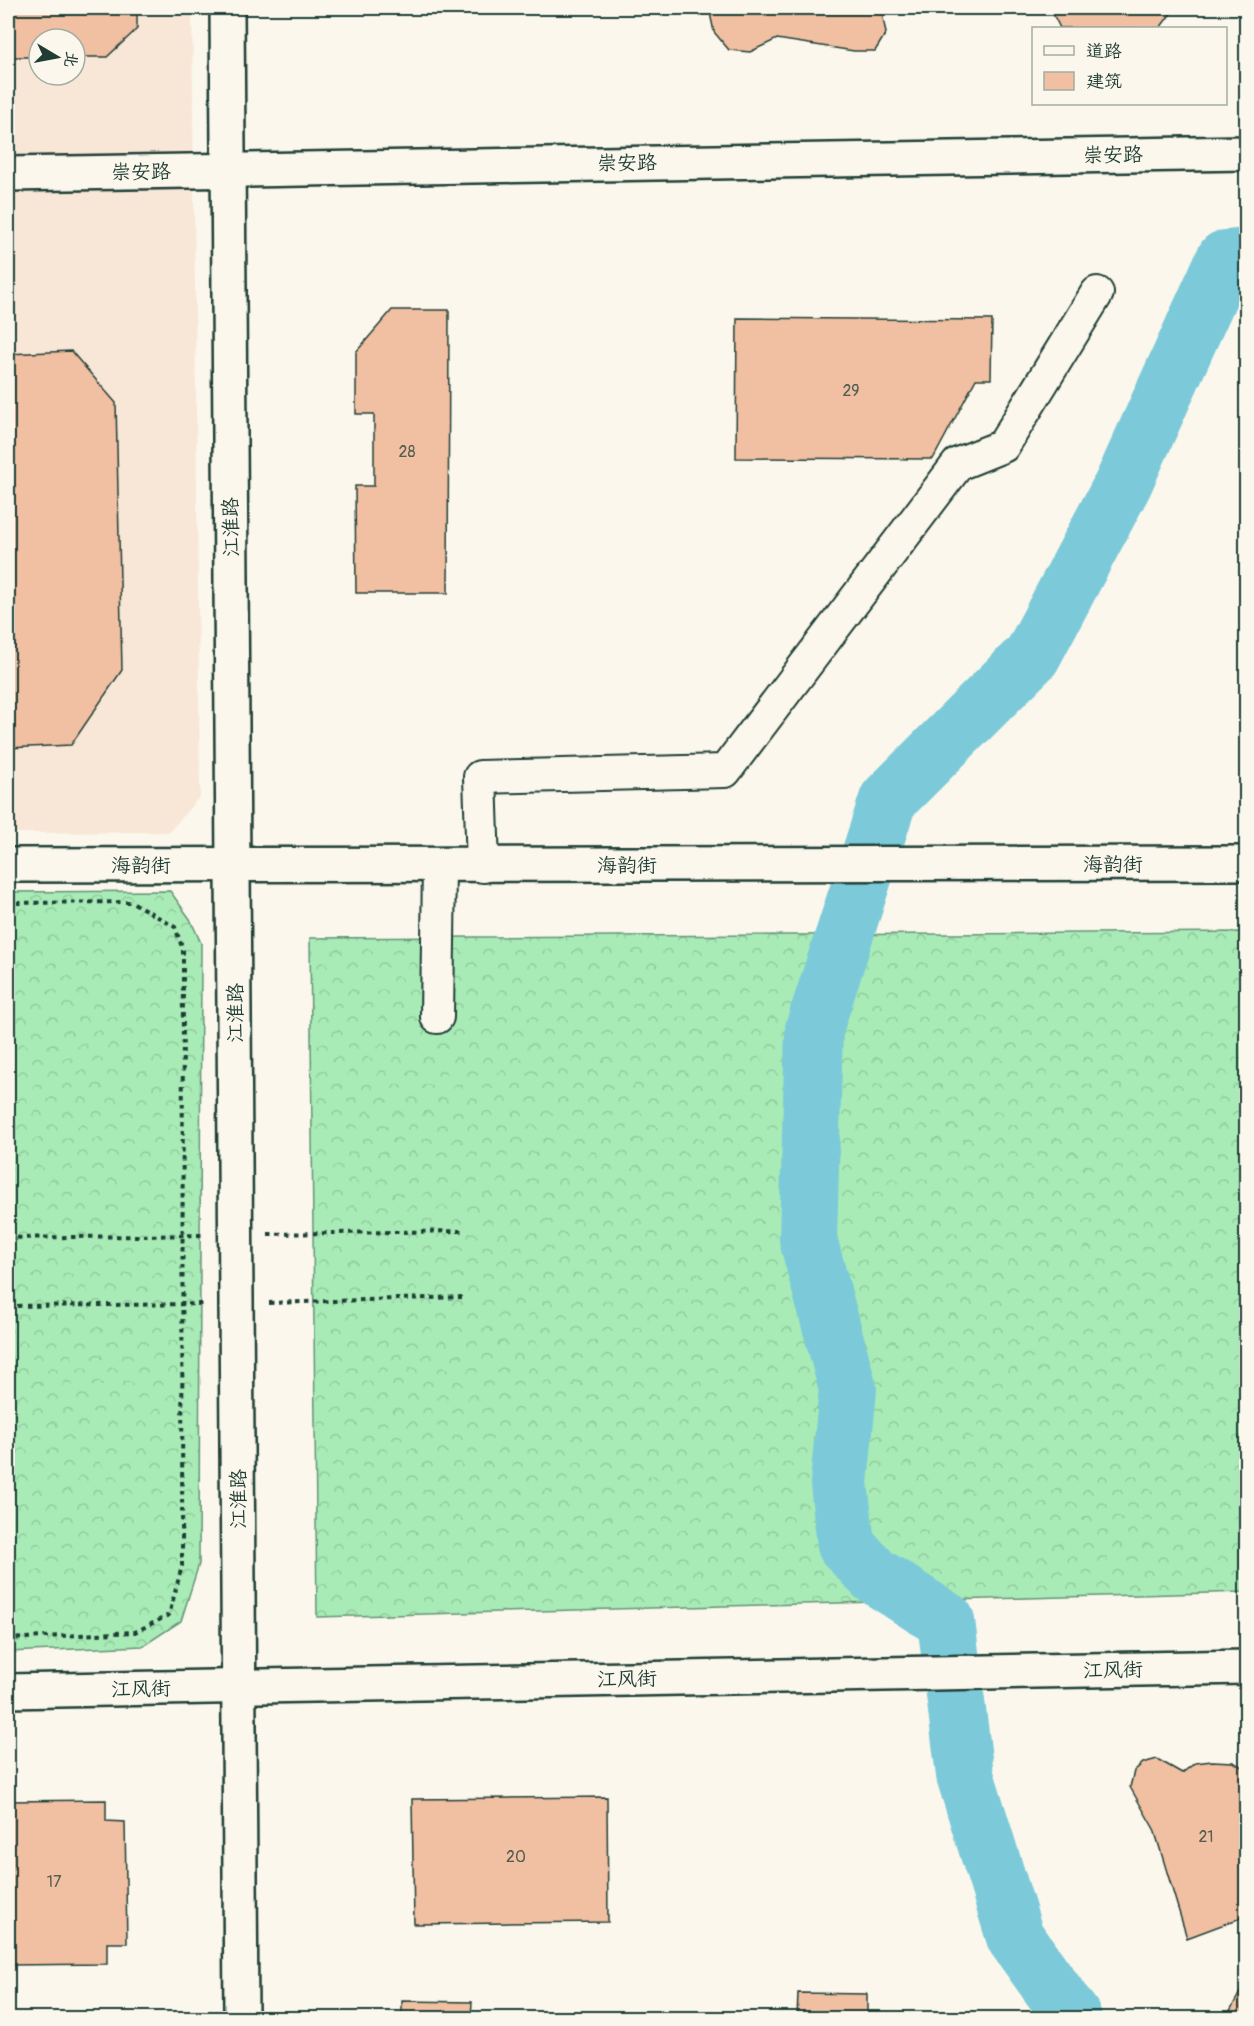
<svg xmlns="http://www.w3.org/2000/svg" width="1254" height="2026" font-family="Pangolin,'LXGW WenKai TC',sans-serif">
  <style>
    .built { fill: #f8e6d6; fill-rule: evenodd }
    .forest { fill: url(#forest-crowns); stroke: #649475; stroke-width: 1.5 }
    .lines { fill: none; stroke-linecap: round; stroke-linejoin: round }
    .river { stroke: #7ccad9; stroke-width: 58 }
    .building { fill: #f1bfa2; stroke: #1f3d34; stroke-width: 1.5 }
    .street-casing { stroke: #1f3d34; stroke-width: 36 }
    .secondary-casing { stroke: #1f3d34; stroke-width: 38 }
    .path { stroke: #1f3d34; stroke-width: 4; stroke-dasharray: 4.5 4.5; stroke-linecap: butt }
    .street { stroke: #fbf7ec; stroke-width: 32 }
    .secondary { stroke: #fbf7ec; stroke-width: 33 }
    .labels { text-anchor: middle; dominant-baseline: central; stroke-width: 4.5; stroke-linejoin: round; paint-order: stroke }
    .number-label { font-size: 16px; fill: #545e50 }
    .street-label { font-size: 20px; fill: #1f3d34; stroke: #fbf7ec }
  </style>
  <defs>
    <pattern id="forest-crowns" width="20" height="18" patternUnits="userSpaceOnUse" patternTransform="scale(1.5)"><rect width="20" height="18" fill="#a8ebb6"/><path d="M2 6a3 3 0 1 1 6 0M12 15a3 3 0 1 1 6 0" fill="none" stroke="#90ca9d"/></pattern>
  </defs>
  <rect width="100%" height="100%" fill="#fbf7ec"/>
  <filter id="ink" filterUnits="userSpaceOnUse"><feTurbulence type="fractalNoise" baseFrequency=".0167" numOctaves="2"/><feDisplacementMap in="SourceGraphic" scale="12" xChannelSelector="R" yChannelSelector="G"/><feConvolveMatrix kernelMatrix="1 2 1 2 8 2 1 2 1" color-interpolation-filters="sRGB"/></filter>
  <g filter="url(#ink)">
    <path class="built" d="M 8,8 L 192,8 L 200,796 L 169,832 L 8,833 ZM 39,39 L 75,39 L 75,75 L 39,75 Z"/>
    <g class="forest">
      <path d="M 170,891 L 190,919 L 201,943 L 199,1564 L 181,1621 L 143,1646 L 8,1652 L 8,892 Z"/>
      <path d="M 1246,932 L 1246,1592 L 317,1617 L 310,938 Z"/>
    </g>
    <g class="lines">
      <path class="river" d="M 1073,2018 L 1015,1937 L 965,1775 L 946,1621 L 874,1575 L 846,1545 L 839,1483 L 848,1389 L 808,1239 L 814,1029 L 888,800 L 1032,656 L 1123,484 L 1225,259 L 1246,257"/>
    </g>
    <g class="building">
      <path d="M 8,8 L 137,8 L 137,29 L 107,57 L 75,57 L 75,39 L 39,39 L 39,57 L 8,57 Z"/>
      <path d="M 711,8 L 881,8 L 886,33 L 875,51 L 854,51 L 777,39 L 750,52 L 729,50 L 714,32 L 710,13 Z"/>
      <path d="M 1050,8 L 1175,8 L 1160,28 L 1060,28 Z"/>
      <path d="M 392,310 L 449,310 L 448,593 L 356,593 L 355,486 L 374,486 L 374,414 L 356,414 L 356,352 Z"/>
      <path d="M 737,318 L 992,320 L 991,379 L 976,379 L 933,459 L 736,458 Z"/>
      <path d="M 71,351 L 116,403 L 122,670 L 71,745 L 8,748 L 8,354 Z"/>
      <path d="M 1157,1759 L 1182,1773 L 1195,1763 L 1212,1761 L 1233,1762 L 1246,1769 L 1246,1916 L 1187,1938 L 1154,1829 L 1130,1787 L 1134,1771 L 1143,1763 Z"/>
      <path d="M 607,1797 L 608,1922 L 414,1924 L 412,1799 Z"/>
      <path d="M 106,1800 L 106,1821 L 125,1822 L 127,1943 L 107,1943 L 107,1964 L 8,1965 L 8,1801 Z"/>
      <path d="M 1246,1986 L 1246,2018 L 1226,2018 L 1243,1987 Z"/>
      <path d="M 798,1993 L 867,1994 L 867,2018 L 797,2018 Z"/>
      <path d="M 402,2001 L 472,2002 L 471,2018 L 402,2018 Z"/>
    </g>
    <g class="lines">
      <defs>
        <g id="street">
          <path d="M 483,866 L 480,777 L 725,771 L 958,464 L 1003,446 L 1097,293"/>
          <path d="M 437,1017 L 439,866"/>
        </g>
        <g id="secondary">
          <path d="M 227,8 L 241,2018"/>
          <path d="M 8,174 L 1246,153"/>
          <path d="M 8,865 L 1246,863"/>
          <path d="M 8,1691 L 1246,1667"/>
        </g>
      </defs>
      <use href="#street" class="street-casing"/>
      <use href="#secondary" class="secondary-casing"/>
      <g class="path">
        <path d="M 8,903 L 132,902 L 175,927 L 183,950 L 182,1566 L 169,1615 L 135,1632 L 8,1639"/>
        <path d="M 268,1234 L 462,1231"/>
        <path d="M 8,1238 L 203,1235"/>
        <path d="M 269,1303 L 462,1297"/>
        <path d="M 8,1306 L 205,1304"/>
      </g>
      <use href="#street" class="street"/>
      <use href="#secondary" class="secondary"/>
    </g>
  </g>
  <g class="labels">
    <g class="number-label">
      <text x="851" y="391">29</text>
      <text x="407" y="452">28</text>
      <text x="1206" y="1837">21</text>
      <text x="516" y="1857">20</text>
      <text x="54" y="1882">17</text>
    </g>
    <g class="street-label">
      <text transform="translate(1113 155) rotate(-1)">崇安路</text>
      <text transform="translate(627 163) rotate(-1)">崇安路</text>
      <text transform="translate(141 172) rotate(-1)">崇安路</text>
      <text transform="translate(231 527) rotate(-91)">江淮路</text>
      <text x="1113" y="864">海韵街</text>
      <text x="141" y="865">海韵街</text>
      <text x="627" y="865">海韵街</text>
      <text transform="translate(235 1013) rotate(-90)">江淮路</text>
      <text transform="translate(238 1499) rotate(-90)">江淮路</text>
      <text transform="translate(1113 1670) rotate(-1)">江风街</text>
      <text transform="translate(627 1679) rotate(-1)">江风街</text>
      <text transform="translate(141 1689) rotate(-1)">江风街</text>
    </g>
  </g>
  <rect width="1254" height="2026" fill="none" stroke="#fbf7ec" stroke-width="30"/>
  <rect x="15" y="15" width="1224" height="1996" fill="none" stroke="#1f3d34" stroke-width="2" filter="url(#ink)"/>
  <rect x="1032" y="27" width="195" height="78" fill="#fbf7ec" stroke="#a3ada2" stroke-width="1.5"/>
  <rect x="1044" y="46" width="30" height="9" fill="#fbf7ec" stroke="#a3ada2" stroke-width="1.5"/>
  <text x="1086" y="57" font-size="18" fill="#1f3d34">道路</text>
  <rect x="1044" y="72" width="30" height="18" fill="#f1bfa2" stroke="#a3ada2" stroke-width="1.5"/>
  <text x="1086" y="87" font-size="18" fill="#1f3d34">建筑</text>
  <g transform="translate(57 57) rotate(100)"><circle r="28" fill="#fbf7ec" stroke="#a3ada2" stroke-width="1.5"/>
  <path d="M0-4.5L10 22L0 15L-10 22Z" fill="#1f3d34"/>
  <text y="-9" font-size="16" font-weight="bold" text-anchor="middle" fill="#1f3d34">北</text>
  </g>
</svg>
